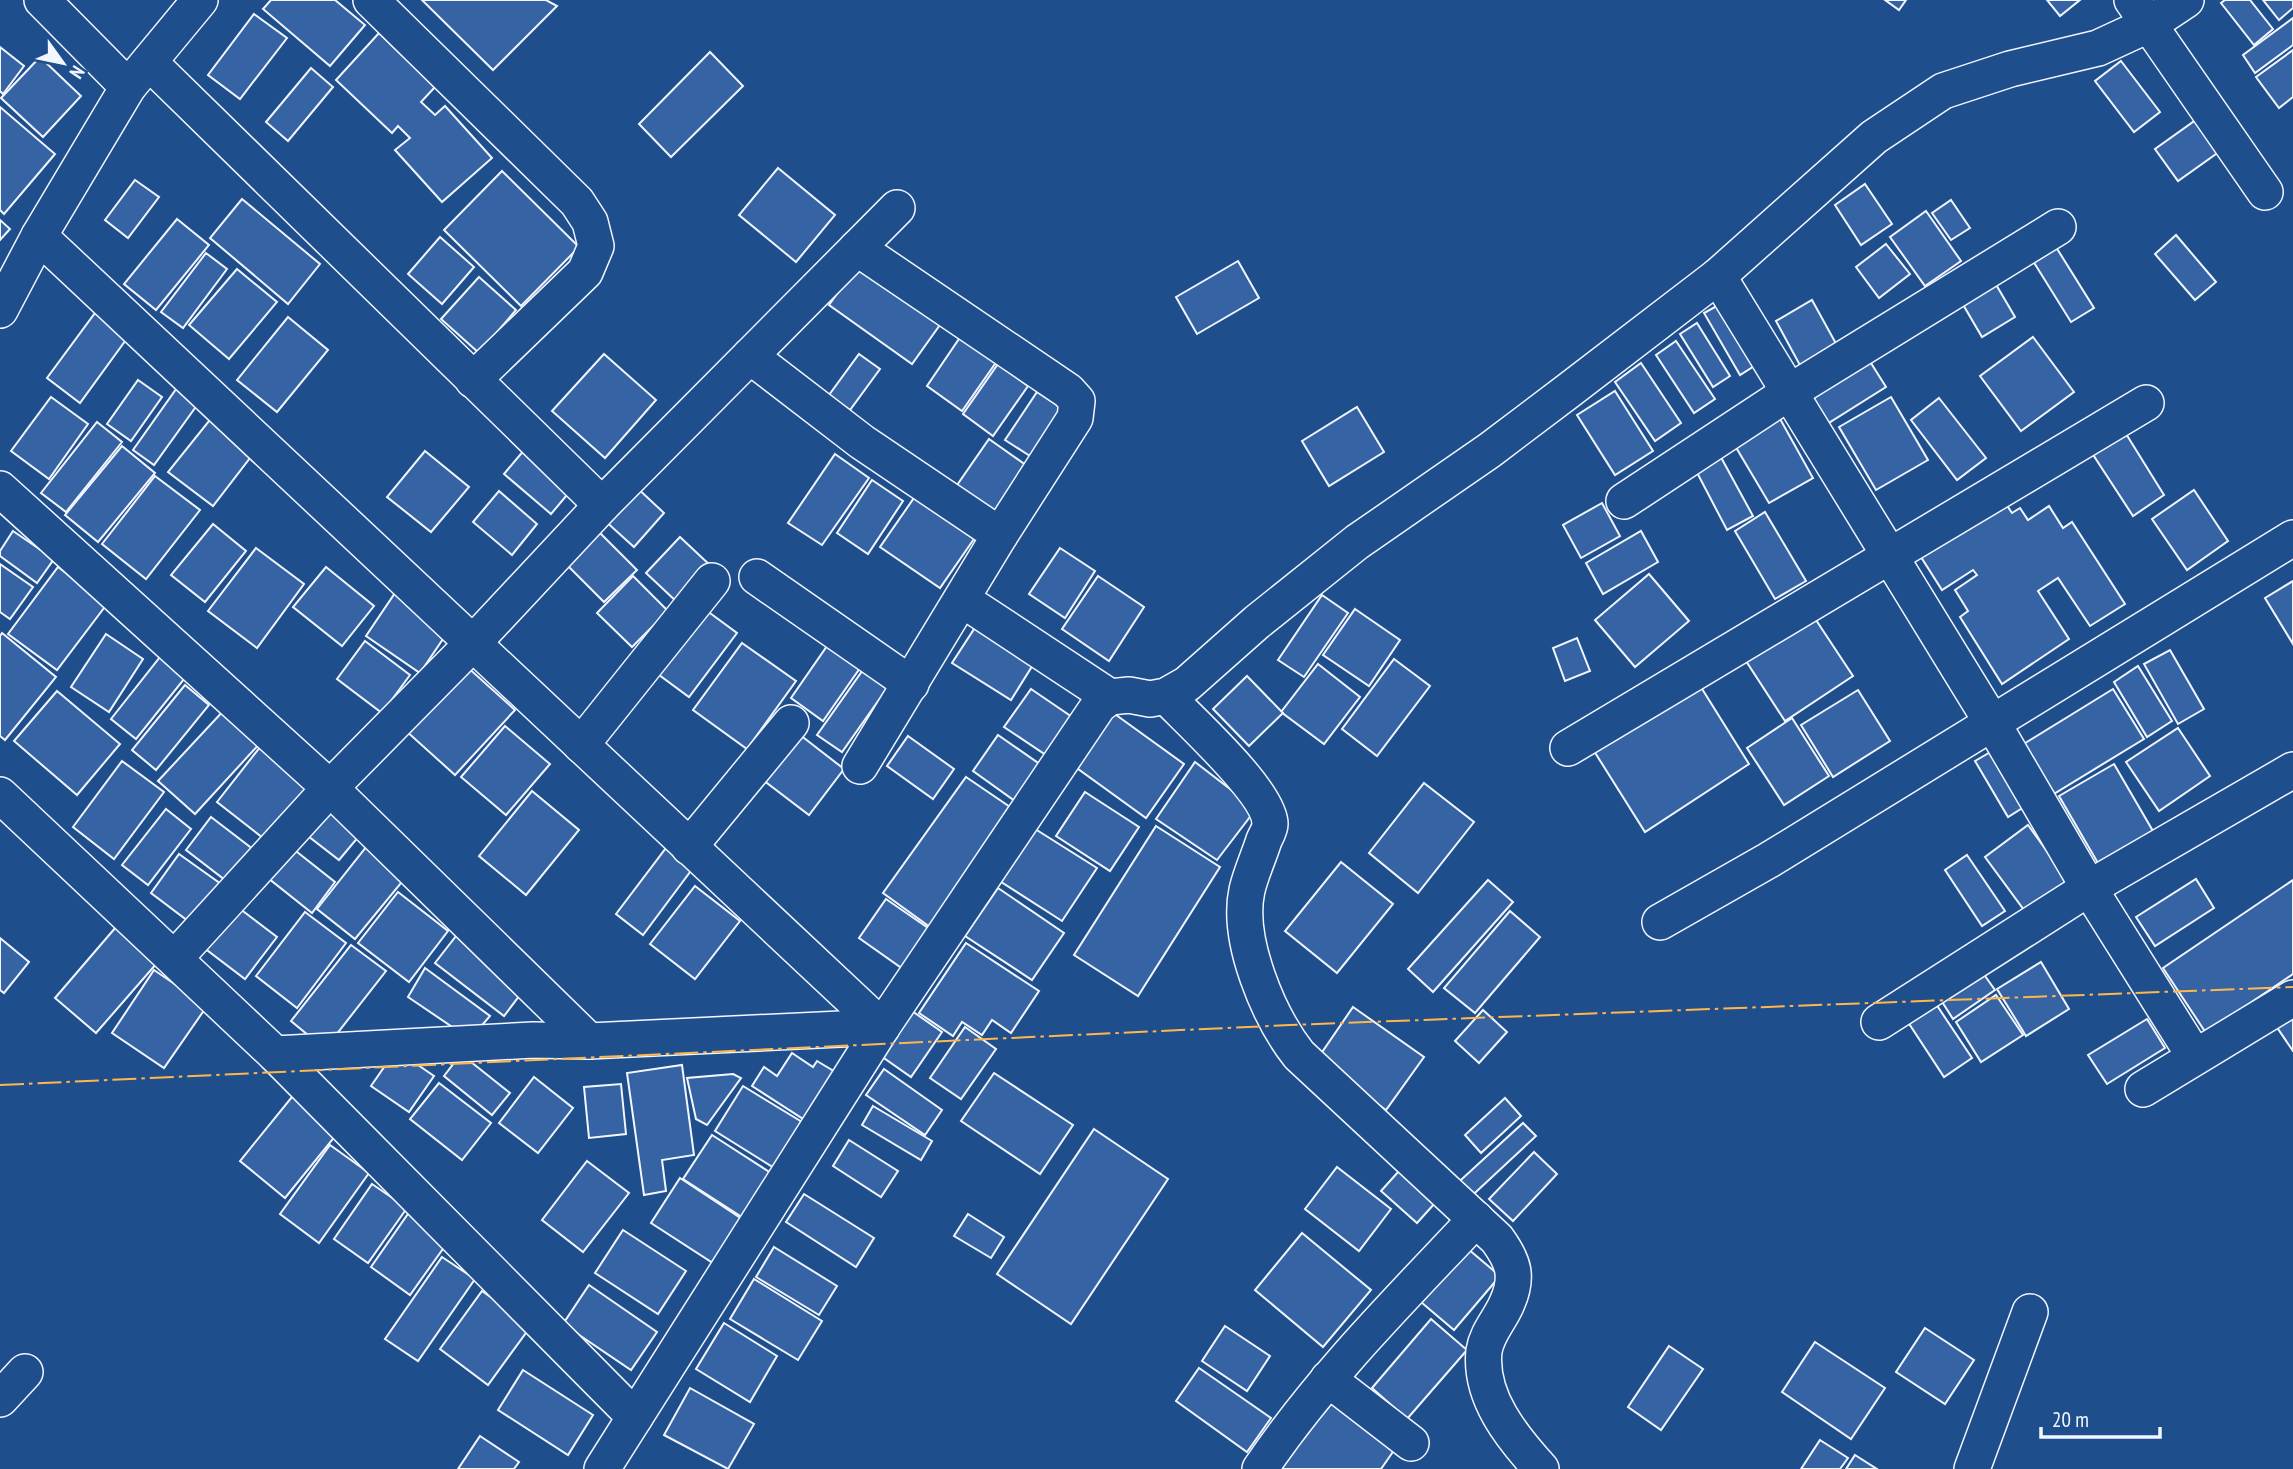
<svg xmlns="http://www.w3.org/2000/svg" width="2293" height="1469" font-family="'PT Sans Narrow',sans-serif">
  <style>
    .building { fill: #3563a3; stroke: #f2f6ff; stroke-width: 2 }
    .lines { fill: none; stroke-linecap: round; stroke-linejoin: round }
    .street-casing { stroke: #f2f6ff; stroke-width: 38 }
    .street { stroke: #1f4e8c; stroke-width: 35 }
    .power { stroke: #ffb74d; stroke-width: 2; stroke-dasharray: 24 5 3.5 5; stroke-linecap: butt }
  </style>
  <rect width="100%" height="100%" fill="#1f4e8c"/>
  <g class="building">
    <path d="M 271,0 L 335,0 L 365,25 L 330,66 L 263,9 Z"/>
    <path d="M 422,0 L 546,0 L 557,6 L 493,70 Z"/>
    <path d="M 1885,0 L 1906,0 L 1899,10 Z"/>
    <path d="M 2047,0 L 2080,0 L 2060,16 Z"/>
    <path d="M 2225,0 L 2250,0 L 2273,29 L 2254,45 L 2221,3 Z"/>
    <path d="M 2263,0 L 2293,0 L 2293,8 L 2279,20 Z"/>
    <path d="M 254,14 L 287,38 L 240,99 L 208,75 Z"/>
    <path d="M 2293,18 L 2293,45 L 2255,73 L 2243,55 Z"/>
    <path d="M 379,33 L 435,87 L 421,102 L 435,115 L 445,106 L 492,158 L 442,202 L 395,150 L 410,138 L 398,126 L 392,133 L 336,80 Z"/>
    <path d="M 0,47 L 24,66 L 3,94 L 0,91 Z"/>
    <path d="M 2293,50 L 2293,97 L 2279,108 L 2256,77 Z"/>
    <path d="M 710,52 L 743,86 L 671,157 L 639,124 Z"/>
    <path d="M 40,57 L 81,96 L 43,137 L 1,98 Z"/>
    <path d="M 2121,61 L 2160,112 L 2134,132 L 2095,81 Z"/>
    <path d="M 311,68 L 333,87 L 288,141 L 266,122 Z"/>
    <path d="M 0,107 L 55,154 L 4,214 L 0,210 Z"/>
    <path d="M 2200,117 L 2223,149 L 2178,181 L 2155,149 Z"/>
    <path d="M 778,168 L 835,215 L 796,262 L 739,215 Z"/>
    <path d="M 502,171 L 579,247 L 521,306 L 444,230 Z"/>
    <path d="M 135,180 L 159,197 L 128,238 L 105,220 Z"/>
    <path d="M 1865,184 L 1892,224 L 1861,245 L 1835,205 Z"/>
    <path d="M 242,199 L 320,264 L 288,304 L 210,238 Z"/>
    <path d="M 1951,200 L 1970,228 L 1951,240 L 1932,213 Z"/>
    <path d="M 1926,211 L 1961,261 L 1925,286 L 1890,237 Z"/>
    <path d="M 177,219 L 209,245 L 156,310 L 124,284 Z"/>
    <path d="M 0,220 L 10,229 L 0,240 Z"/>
    <path d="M 2176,235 L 2216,282 L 2195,300 L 2155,254 Z"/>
    <path d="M 440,237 L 474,267 L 442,304 L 408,274 Z"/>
    <path d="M 2051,239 L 2094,308 L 2071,322 L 2028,253 Z"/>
    <path d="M 1886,244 L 1910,274 L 1879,298 L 1856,267 Z"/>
    <path d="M 206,253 L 227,269 L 183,328 L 161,312 Z"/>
    <path d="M 1238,261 L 1259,298 L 1197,334 L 1176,297 Z"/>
    <path d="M 859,263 L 942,322 L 912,364 L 829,305 Z"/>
    <path d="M 237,269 L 277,302 L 229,359 L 189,325 Z"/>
    <path d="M 1991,276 L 2015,317 L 1982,337 L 1958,296 Z"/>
    <path d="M 479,277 L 516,310 L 479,353 L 441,319 Z"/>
    <path d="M 1812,300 L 1839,349 L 1802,369 L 1776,321 Z"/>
    <path d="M 1724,302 L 1759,363 L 1740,375 L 1704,313 Z"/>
    <path d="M 95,313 L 128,337 L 80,403 L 47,378 Z"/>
    <path d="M 288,317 L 328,350 L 277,412 L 237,380 Z"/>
    <path d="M 1697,323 L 1730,376 L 1713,387 L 1680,334 Z"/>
    <path d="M 961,336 L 997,361 L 962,411 L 927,386 Z"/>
    <path d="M 2033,337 L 2074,392 L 2021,431 L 1980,376 Z"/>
    <path d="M 1676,341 L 1715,399 L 1694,413 L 1656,355 Z"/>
    <path d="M 1864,352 L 1886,387 L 1827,424 L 1805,389 Z"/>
    <path d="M 604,354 L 656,400 L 605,458 L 552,411 Z"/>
    <path d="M 859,354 L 880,369 L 850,410 L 829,395 Z"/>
    <path d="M 1641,363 L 1681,423 L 1655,441 L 1615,382 Z"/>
    <path d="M 998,364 L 1028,386 L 993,436 L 963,414 Z"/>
    <path d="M 138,380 L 162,397 L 131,441 L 107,424 Z"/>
    <path d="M 179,385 L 200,401 L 154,465 L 133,450 Z"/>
    <path d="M 1615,391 L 1653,451 L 1615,475 L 1577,415 Z"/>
    <path d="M 1037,392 L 1063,409 L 1030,456 L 1005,440 Z"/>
    <path d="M 51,397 L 88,424 L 49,479 L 11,451 Z"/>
    <path d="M 1891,397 L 1928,460 L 1876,490 L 1839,427 Z"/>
    <path d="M 1939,398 L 1986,458 L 1957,480 L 1911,420 Z"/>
    <path d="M 1357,407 L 1384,452 L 1329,486 L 1302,441 Z"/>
    <path d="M 213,416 L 253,454 L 213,506 L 168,472 Z"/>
    <path d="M 1779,417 L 1813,478 L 1769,503 L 1734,444 Z"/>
    <path d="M 97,422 L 122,442 L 66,512 L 41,493 Z"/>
    <path d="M 2123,429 L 2164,495 L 2133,516 L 2090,450 Z"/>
    <path d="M 989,439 L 1030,468 L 996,517 L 955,488 Z"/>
    <path d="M 122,446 L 155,473 L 98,542 L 65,515 Z"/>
    <path d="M 525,449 L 572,489 L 551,514 L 504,474 Z"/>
    <path d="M 1717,450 L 1753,516 L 1727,530 L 1692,463 Z"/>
    <path d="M 425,451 L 469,487 L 431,532 L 387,497 Z"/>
    <path d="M 835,454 L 869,478 L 822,545 L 788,523 Z"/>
    <path d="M 155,476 L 200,510 L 146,579 L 102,544 Z"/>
    <path d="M 872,480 L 903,501 L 868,554 L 837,533 Z"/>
    <path d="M 634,485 L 664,513 L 634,547 L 603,519 Z"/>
    <path d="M 2194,490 L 2228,541 L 2187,570 L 2152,519 Z"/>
    <path d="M 499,491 L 537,524 L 512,555 L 473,522 Z"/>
    <path d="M 916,495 L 976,536 L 940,588 L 880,547 Z"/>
    <path d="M 1602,503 L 1620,536 L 1581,558 L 1563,525 Z"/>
    <path d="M 2006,504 L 2012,513 L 2020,508 L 2028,520 L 2049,506 L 2063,528 L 2072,522 L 2125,604 L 2090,626 L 2058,578 L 2038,591 L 2069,639 L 2002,684 L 1960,617 L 1968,611 L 1955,590 L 1977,575 L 1973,570 L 1942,590 L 1921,557 Z"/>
    <path d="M 1765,512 L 1806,581 L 1775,599 L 1735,531 Z"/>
    <path d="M 213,524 L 246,551 L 205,602 L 171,575 Z"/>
    <path d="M 595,528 L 637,570 L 604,602 L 563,561 Z"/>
    <path d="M 13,531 L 54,559 L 37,583 L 0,556 L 0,551 Z"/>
    <path d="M 1641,531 L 1658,562 L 1603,594 L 1586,563 Z"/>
    <path d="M 680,537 L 712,567 L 678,603 L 646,573 Z"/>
    <path d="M 256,548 L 304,584 L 257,648 L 208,611 Z"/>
    <path d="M 1060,548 L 1095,571 L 1065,618 L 1029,594 Z"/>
    <path d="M 0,564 L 33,587 L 10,619 L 0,612 Z"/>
    <path d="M 58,567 L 107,604 L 57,670 L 8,634 Z"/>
    <path d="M 326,567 L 374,606 L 342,646 L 293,607 Z"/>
    <path d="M 1649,574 L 1689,621 L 1635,667 L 1595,620 Z"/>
    <path d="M 633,576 L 668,611 L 632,647 L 597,613 Z"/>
    <path d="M 1098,576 L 1144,607 L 1109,661 L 1062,629 Z"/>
    <path d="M 2293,581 L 2293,644 L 2265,598 Z"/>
    <path d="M 395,593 L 449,630 L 420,673 L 366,636 Z"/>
    <path d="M 1322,595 L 1348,613 L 1304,677 L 1278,660 Z"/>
    <path d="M 699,605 L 737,633 L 689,697 L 651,669 Z"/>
    <path d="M 1355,609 L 1400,640 L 1369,686 L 1323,655 Z"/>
    <path d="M 1814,617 L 1853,676 L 1785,721 L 1746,661 Z"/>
    <path d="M 978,623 L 1036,660 L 1011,700 L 952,663 Z"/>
    <path d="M 2,633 L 56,677 L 5,740 L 0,736 L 0,636 Z"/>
    <path d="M 106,634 L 143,659 L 109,712 L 71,687 Z"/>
    <path d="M 834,636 L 867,658 L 823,721 L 791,698 Z"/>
    <path d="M 1577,638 L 1590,671 L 1565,681 L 1553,648 Z"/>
    <path d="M 365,641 L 410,675 L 382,713 L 337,679 Z"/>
    <path d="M 742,643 L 796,681 L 747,749 L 693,710 Z"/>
    <path d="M 2170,650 L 2204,709 L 2178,724 L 2144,664 Z"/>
    <path d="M 164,652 L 189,673 L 136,739 L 111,719 Z"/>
    <path d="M 1394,659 L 1430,686 L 1377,756 L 1342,729 Z"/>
    <path d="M 870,660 L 895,677 L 842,752 L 817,735 Z"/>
    <path d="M 1318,664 L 1360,697 L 1324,744 L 1281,712 Z"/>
    <path d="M 465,665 L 515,710 L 455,775 L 405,730 Z"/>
    <path d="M 2138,666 L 2172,721 L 2147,737 L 2114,682 Z"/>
    <path d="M 1247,676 L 1283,713 L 1249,746 L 1213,709 Z"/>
    <path d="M 1699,684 L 1749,764 L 1645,832 L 1594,751 Z"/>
    <path d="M 185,685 L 209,705 L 156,770 L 132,750 Z"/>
    <path d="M 1031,689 L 1075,719 L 1049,757 L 1004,727 Z"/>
    <path d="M 2113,689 L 2144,739 L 2052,795 L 2022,745 Z"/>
    <path d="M 1858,690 L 1890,741 L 1833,777 L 1801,725 Z"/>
    <path d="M 57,691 L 120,744 L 77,795 L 14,741 Z"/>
    <path d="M 226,708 L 262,741 L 195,814 L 158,781 Z"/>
    <path d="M 1112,712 L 1184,764 L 1146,818 L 1074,766 Z"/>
    <path d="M 1792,718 L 1829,776 L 1784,805 L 1747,748 Z"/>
    <path d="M 505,726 L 550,764 L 506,815 L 461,777 Z"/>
    <path d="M 2178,728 L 2210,776 L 2159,811 L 2126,762 Z"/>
    <path d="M 795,731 L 844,769 L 809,815 L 759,777 Z"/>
    <path d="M 998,735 L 1044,767 L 1019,804 L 973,771 Z"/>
    <path d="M 908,736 L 954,769 L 933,799 L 887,766 Z"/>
    <path d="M 264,742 L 318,786 L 272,845 L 217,802 Z"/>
    <path d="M 1999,747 L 2032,802 L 2008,817 L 1975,761 Z"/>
    <path d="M 122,761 L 164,792 L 114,859 L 73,827 Z"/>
    <path d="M 1195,762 L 1256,809 L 1217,860 L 1156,819 Z"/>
    <path d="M 2114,764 L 2157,838 L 2102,870 L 2059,796 Z"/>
    <path d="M 966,777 L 1013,809 L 930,927 L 883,893 Z"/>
    <path d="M 1424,783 L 1474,822 L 1418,893 L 1369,853 Z"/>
    <path d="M 532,791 L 579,830 L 526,895 L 479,856 Z"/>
    <path d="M 1085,792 L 1139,827 L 1110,871 L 1056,836 Z"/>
    <path d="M 325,797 L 365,829 L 339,860 L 299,829 Z"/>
    <path d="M 166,809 L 191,829 L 148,885 L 122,865 Z"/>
    <path d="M 211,817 L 254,850 L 229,883 L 186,850 Z"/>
    <path d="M 2028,825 L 2070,883 L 2027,914 L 1985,857 Z"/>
    <path d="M 1156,826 L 1220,867 L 1138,996 L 1074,955 Z"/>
    <path d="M 1032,827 L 1097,868 L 1062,921 L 998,880 Z"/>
    <path d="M 367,846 L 406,877 L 355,939 L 317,909 Z"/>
    <path d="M 292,848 L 335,882 L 312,913 L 268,878 Z"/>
    <path d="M 666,848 L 693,868 L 643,935 L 616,914 Z"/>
    <path d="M 179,854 L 221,884 L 192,924 L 151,893 Z"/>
    <path d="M 1967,855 L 2005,911 L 1982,926 L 1945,870 Z"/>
    <path d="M 1341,862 L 1393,904 L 1337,973 L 1285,931 Z"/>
    <path d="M 2196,879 L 2214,908 L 2155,946 L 2136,917 Z"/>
    <path d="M 1488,880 L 1513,902 L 1433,992 L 1408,969 Z"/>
    <path d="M 2293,880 L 2293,974 L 2206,1033 L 2163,968 Z"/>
    <path d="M 695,886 L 740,921 L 695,979 L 650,944 Z"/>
    <path d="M 998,888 L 1064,933 L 1032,980 L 965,936 Z"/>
    <path d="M 398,892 L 448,931 L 409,982 L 358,943 Z"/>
    <path d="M 886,899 L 931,930 L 903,969 L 859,938 Z"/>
    <path d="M 231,902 L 277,937 L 245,979 L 199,944 Z"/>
    <path d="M 1510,911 L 1540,937 L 1475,1013 L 1444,988 Z"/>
    <path d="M 305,912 L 346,943 L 297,1008 L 256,976 Z"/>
    <path d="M 116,927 L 157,963 L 96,1033 L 55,998 Z"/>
    <path d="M 460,931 L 526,987 L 504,1016 L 435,963 Z"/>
    <path d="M 0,938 L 29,962 L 4,993 L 0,990 Z"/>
    <path d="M 966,943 L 1039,991 L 1011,1033 L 992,1020 L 982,1035 L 962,1022 L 953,1036 L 919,1013 Z"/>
    <path d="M 351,945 L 386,971 L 325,1049 L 291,1021 Z"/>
    <path d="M 2041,962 L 2069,1009 L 2026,1036 L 1997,989 Z"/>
    <path d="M 425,968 L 490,1016 L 470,1039 L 408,997 Z"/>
    <path d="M 1980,969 L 1995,990 L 1953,1019 L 1939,997 Z"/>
    <path d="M 154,970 L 207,1006 L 164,1068 L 112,1033 Z"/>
    <path d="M 1996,995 L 2023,1035 L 1981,1062 L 1956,1022 Z"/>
    <path d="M 1934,1001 L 1972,1058 L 1944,1077 L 1906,1019 Z"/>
    <path d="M 1353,1007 L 1424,1057 L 1386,1110 L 1316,1061 Z"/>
    <path d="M 1483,1010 L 1507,1032 L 1479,1063 L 1455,1041 Z"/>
    <path d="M 912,1011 L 942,1032 L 911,1077 L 881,1056 Z"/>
    <path d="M 2293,1014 L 2293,1051 L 2276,1026 Z"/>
    <path d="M 2147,1019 L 2165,1048 L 2107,1084 L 2088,1055 Z"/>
    <path d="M 965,1027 L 996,1049 L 961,1099 L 930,1078 Z"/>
    <path d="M 396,1050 L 434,1076 L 409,1112 L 371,1086 Z"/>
    <path d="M 792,1053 L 813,1067 L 817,1061 L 842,1076 L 811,1124 L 752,1086 L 764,1067 L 777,1076 Z"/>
    <path d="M 461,1054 L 510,1093 L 492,1115 L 444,1076 Z"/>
    <path d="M 682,1065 L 694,1155 L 662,1160 L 666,1191 L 644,1195 L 627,1073 Z"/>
    <path d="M 884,1069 L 942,1110 L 925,1135 L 866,1095 Z"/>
    <path d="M 994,1073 L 1073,1125 L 1040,1174 L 961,1121 Z"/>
    <path d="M 733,1074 L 741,1078 L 707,1125 L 696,1119 L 687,1078 Z"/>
    <path d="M 534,1077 L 573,1108 L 538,1153 L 499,1123 Z"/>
    <path d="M 439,1083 L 491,1123 L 462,1160 L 410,1119 Z"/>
    <path d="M 621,1084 L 626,1134 L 589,1138 L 584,1087 Z"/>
    <path d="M 743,1086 L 807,1125 L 779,1171 L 715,1131 Z"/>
    <path d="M 296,1092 L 341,1129 L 285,1198 L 240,1161 Z"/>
    <path d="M 1505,1098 L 1521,1116 L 1481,1153 L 1465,1135 Z"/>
    <path d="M 873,1106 L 932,1141 L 921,1160 L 862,1125 Z"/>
    <path d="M 1523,1123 L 1536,1136 L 1463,1204 L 1451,1189 Z"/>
    <path d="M 1094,1129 L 1168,1179 L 1071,1324 L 997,1274 Z"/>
    <path d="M 712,1135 L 774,1175 L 745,1219 L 683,1179 Z"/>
    <path d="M 849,1140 L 898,1171 L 881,1197 L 833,1166 Z"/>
    <path d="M 330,1145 L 369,1173 L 319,1243 L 280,1214 Z"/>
    <path d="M 1534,1152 L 1557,1174 L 1513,1221 L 1489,1199 Z"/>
    <path d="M 587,1161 L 629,1193 L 583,1252 L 542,1220 Z"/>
    <path d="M 1408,1161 L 1444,1193 L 1417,1223 L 1381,1191 Z"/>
    <path d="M 1337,1167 L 1391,1209 L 1359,1251 L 1305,1209 Z"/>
    <path d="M 680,1178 L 745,1221 L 716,1265 L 651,1223 Z"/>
    <path d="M 372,1184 L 407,1208 L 368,1263 L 334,1239 Z"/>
    <path d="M 804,1194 L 874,1238 L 856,1267 L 786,1222 Z"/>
    <path d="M 410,1211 L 450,1239 L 410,1295 L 371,1267 Z"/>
    <path d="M 968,1214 L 1004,1237 L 991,1258 L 954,1236 Z"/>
    <path d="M 623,1230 L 686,1271 L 658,1314 L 595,1273 Z"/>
    <path d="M 1302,1233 L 1371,1290 L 1323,1347 L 1255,1290 Z"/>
    <path d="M 1461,1243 L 1500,1276 L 1454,1330 L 1415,1297 Z"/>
    <path d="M 774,1247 L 837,1286 L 819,1315 L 756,1277 Z"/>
    <path d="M 442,1257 L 475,1279 L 418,1361 L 385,1339 Z"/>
    <path d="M 754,1279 L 822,1321 L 798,1360 L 730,1319 Z"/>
    <path d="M 589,1285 L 657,1332 L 631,1370 L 563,1324 Z"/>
    <path d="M 482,1291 L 531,1326 L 488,1385 L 440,1349 Z"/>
    <path d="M 1431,1319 L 1467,1350 L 1407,1419 L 1372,1388 Z"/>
    <path d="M 724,1323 L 777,1356 L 750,1402 L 696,1369 Z"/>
    <path d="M 1225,1326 L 1270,1356 L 1247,1391 L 1202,1361 Z"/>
    <path d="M 1925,1328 L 1974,1360 L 1945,1404 L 1896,1372 Z"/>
    <path d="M 1815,1342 L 1885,1388 L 1851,1439 L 1782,1392 Z"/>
    <path d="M 1669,1346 L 1703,1369 L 1661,1430 L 1628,1407 Z"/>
    <path d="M 1199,1368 L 1271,1418 L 1247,1452 L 1176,1401 Z"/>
    <path d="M 523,1370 L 593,1415 L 568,1455 L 498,1410 Z"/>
    <path d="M 690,1388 L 754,1424 L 728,1469 L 664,1435 Z"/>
    <path d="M 1325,1394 L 1397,1446 L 1381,1469 L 1272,1469 Z"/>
    <path d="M 480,1436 L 519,1462 L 514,1469 L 458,1469 Z"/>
    <path d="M 1820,1440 L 1848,1458 L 1840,1469 L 1801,1469 Z"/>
    <path d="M 1855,1455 L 1877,1469 L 1846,1469 Z"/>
  </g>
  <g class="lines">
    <defs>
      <g id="street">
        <path d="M 42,0 L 128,87"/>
        <path d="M 371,0 L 577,202 L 590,222 L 596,246 L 585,272 L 473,380"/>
        <path d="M 2132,0 L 2265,192"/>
        <path d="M 149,62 L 602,505"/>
        <path d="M 39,236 L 882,1027"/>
        <path d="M 857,248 L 1068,391 L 1077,401 L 1075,418 L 1000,535"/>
        <path d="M 1718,276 L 1993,724 L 2089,888 L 2195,1057"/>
        <path d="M 0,310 L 39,236 L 128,87 L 200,0"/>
        <path d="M 750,356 L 862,442 L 1000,535 L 860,766"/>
        <path d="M 0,489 L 330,788 L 589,1041"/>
        <path d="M 1624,501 L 1788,393 L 2058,227"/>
        <path d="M 757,577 L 911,684"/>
        <path d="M 963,600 L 1110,697"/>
        <path d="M 1166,696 C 1189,720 1270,793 1270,824 C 1270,829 1266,836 1264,840 C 1259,856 1251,873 1247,890 C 1236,940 1269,1017 1299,1055 L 1497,1239 C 1513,1261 1519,1276 1507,1303 C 1500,1320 1487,1332 1484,1351 C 1479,1397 1512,1437 1541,1469"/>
        <path d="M 581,745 L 712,581"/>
        <path d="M 1568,748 L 2146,403"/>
        <path d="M 0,795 L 275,1054 L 635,1417"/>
        <path d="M 689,847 L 791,723"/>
        <path d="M 1660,922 L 1769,860 L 2293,538"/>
        <path d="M 175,958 L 330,788 L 473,643 L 602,505 L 897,208"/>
        <path d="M 1879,1022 L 2089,888 L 2293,770"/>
        <path d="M 275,1054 L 533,1040 L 589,1041 L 882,1027"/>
        <path d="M 2143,1089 L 2293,998"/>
        <path d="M 1328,1379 L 1411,1443"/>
        <path d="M 0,1399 L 25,1372"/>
        <path d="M 602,1469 L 882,1027 L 1099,705 L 1110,697 L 1129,695 L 1150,699 L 1166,696 L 1187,684 L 1257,622 L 1357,542 L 1490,450 L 1568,391 L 1718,276 L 1874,137 L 1943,91 L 2010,69 L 2098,48 L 2150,24 L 2186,0"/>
        <path d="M 1260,1469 C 1322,1377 1401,1299 1476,1219"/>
        <path d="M 1972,1469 L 2030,1312"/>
      </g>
    </defs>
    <use href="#street" class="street-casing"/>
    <use href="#street" class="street"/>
    <path class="power" d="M 0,1085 L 1290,1025 L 2293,987"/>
  </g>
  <g transform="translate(63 63) rotate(123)" stroke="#1f4e8c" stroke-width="5" paint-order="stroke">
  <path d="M0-5L12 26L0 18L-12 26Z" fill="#f2f6ff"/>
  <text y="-10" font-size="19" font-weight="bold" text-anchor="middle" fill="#f2f6ff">N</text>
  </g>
  <path d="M2041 1427v10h119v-10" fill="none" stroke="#f2f6ff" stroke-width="3.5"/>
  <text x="2052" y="1427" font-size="21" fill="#f2f6ff" stroke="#1f4e8c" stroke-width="5" paint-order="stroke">20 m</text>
</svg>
